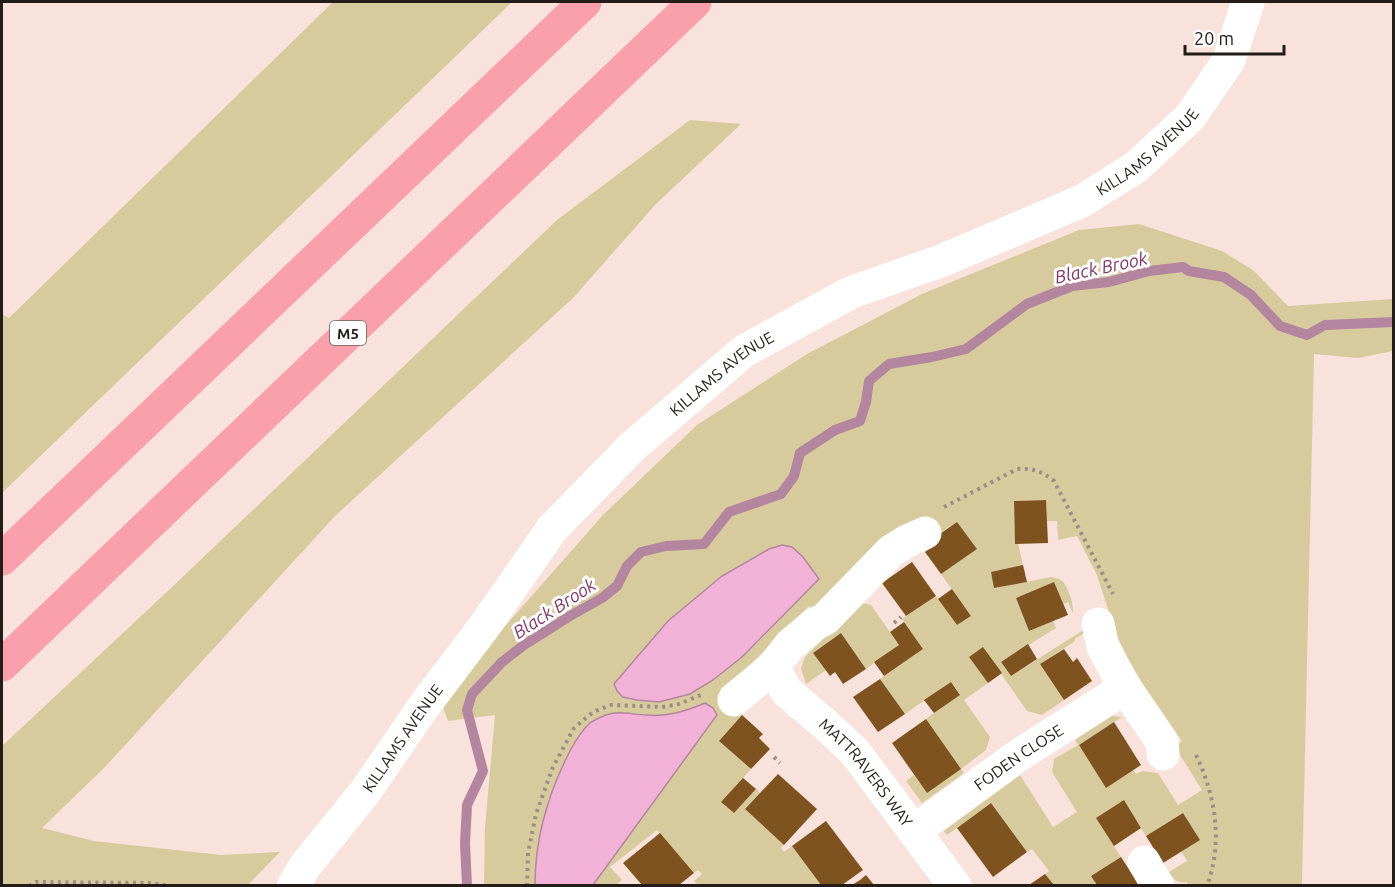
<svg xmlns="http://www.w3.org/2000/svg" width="1395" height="887" font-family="Ubuntu,sans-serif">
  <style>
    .green { fill: #d7cb9e; fill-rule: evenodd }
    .water { fill: #f2b2d7; stroke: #b4859e; stroke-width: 1.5 }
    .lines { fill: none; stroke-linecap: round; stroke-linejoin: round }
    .stream { stroke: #b4859e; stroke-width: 10 }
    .building { fill: #7e531f }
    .path { stroke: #9d8d88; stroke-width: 4; stroke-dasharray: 3 4.5; stroke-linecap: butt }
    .minor { stroke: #fff; stroke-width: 33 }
    .highway { stroke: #faa0ac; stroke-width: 33 }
    .labels { text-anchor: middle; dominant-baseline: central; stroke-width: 6; stroke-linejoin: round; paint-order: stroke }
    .shield { fill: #fff; stroke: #65605e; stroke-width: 1.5 }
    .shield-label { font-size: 15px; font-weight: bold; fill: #231c19 }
    .street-label { font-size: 16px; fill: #231c19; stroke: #fff }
    .water-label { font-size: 18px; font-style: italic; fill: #803766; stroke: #fff }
  </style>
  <rect width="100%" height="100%" fill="#f8e2db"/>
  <g class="green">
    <path d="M 333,2 L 512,2 L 2,493 L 2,314 L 9,318 Z"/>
    <path d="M 690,120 L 741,124 L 655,205 L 574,297 L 335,516 L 105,767 L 42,828 L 94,841 L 221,855 L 280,852 L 248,885 L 2,885 L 2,746 L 170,589 L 557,220 Z"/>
    <path d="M 1139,224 L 1222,251 L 1253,270 L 1288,306 L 1393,299 L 1393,351 L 1358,358 L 1314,354 L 1302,885 L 1188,886 L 1187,882 C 1178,884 1173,879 1169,872 L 1187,861 L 1181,851 L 1183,813 L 1146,836 L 1123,801 L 1114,846 L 1121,857 L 1091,876 L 1097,885 L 1054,885 L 1045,874 L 1049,871 L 1032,849 L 1027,852 L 991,803 L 947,835 L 944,831 L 1020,775 L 1053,827 L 1077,812 L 1052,772 L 1054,759 L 1078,745 L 1075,740 L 1112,716 L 1122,717 L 1079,745 L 1106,787 L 1133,770 L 1136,774 L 1142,771 L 1158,773 L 1178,805 L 1202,790 L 1175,747 L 1182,741 L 1143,684 L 1127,657 L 1116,634 L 1097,575 L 1077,536 L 1058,540 L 1057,521 L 1047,521 L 1046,500 L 1014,501 L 1015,543 L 1018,543 L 1023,565 L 991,572 L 995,588 L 1051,577 C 1055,578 1058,578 1061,580 C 1068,585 1074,605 1073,613 L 1068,602 L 1063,604 L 1054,583 L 1016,598 L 1029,631 L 1053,621 L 1056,628 L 1001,662 L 1011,676 L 1085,629 L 1089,630 L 1075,639 L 1075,641 L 1040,664 L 1064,700 L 1042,715 L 1027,711 L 983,648 L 969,657 L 988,683 L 964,700 L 990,737 L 986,750 L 961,769 L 964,773 L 922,803 L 906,781 L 914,775 L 927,793 L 926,719 L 960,694 L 951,682 L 905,714 L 880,679 L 923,649 L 902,619 L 936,596 L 957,625 L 971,616 L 941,574 L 976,549 L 957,522 L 815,611 L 809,606 L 751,664 L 720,689 L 745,711 L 719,741 L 751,769 L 722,803 L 734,813 L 756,789 L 760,793 L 745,809 L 784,845 L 781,848 L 784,852 L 792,846 L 821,885 L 698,885 L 694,881 L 702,874 L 698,870 L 694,873 L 657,830 L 610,867 L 622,880 L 616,885 L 593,885 L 717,715 L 705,703 L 691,709 L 666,715 L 647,715 L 623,713 L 608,714 L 580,734 L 565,761 L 548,801 L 539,838 L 535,872 L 535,885 L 484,885 L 485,827 L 495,715 L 448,721 L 441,701 L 499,633 L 603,515 L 697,425 L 807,354 L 922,294 L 1079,230 ZM 782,545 L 792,547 L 803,557 L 766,634 L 742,657 L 713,680 L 690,694 L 659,702 L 623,697 L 617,691 L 614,684 L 668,621 L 722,576 Z"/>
    <path d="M 862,603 L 871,605 L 899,645 L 866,669 L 841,633 L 813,653 L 826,670 L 806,684 L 801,668 L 805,657 L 858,604 Z"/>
  </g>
  <g class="water">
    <path d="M 782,545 L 792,547 L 803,557 L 819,579 L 742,657 L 713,680 L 690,694 L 659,702 L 637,700 L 623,697 L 617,691 L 614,684 L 668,621 L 722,576 L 769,549 Z"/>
    <path d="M 705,703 L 713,708 L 717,715 L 593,885 L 535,885 C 535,838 549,791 571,749 C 576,740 581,731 590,723 C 594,720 601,717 606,715 C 620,710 633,715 647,715 C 668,717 686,711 705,703 Z"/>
  </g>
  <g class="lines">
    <path class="stream" d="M 467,886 L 465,843 L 467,805 L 483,771 L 467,710 L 472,694 L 502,662 L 524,645 L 570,616 L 602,598 L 617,586 L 627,566 L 641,552 L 666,546 L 704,544 L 729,512 L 781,494 L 794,476 L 800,453 L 835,430 L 860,421 L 866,402 L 869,381 L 889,364 L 932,357 L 966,349 L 1027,304 L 1072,286 L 1109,282 L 1149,271 L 1183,267 L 1189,271 L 1224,277 L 1251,295 L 1280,326 L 1307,335 L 1325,325 L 1394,322"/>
  </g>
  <g class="building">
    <path d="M 1046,500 L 1048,543 L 1015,544 L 1014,501 Z"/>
    <path d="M 957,522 L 977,549 L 941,574 L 925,552 L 937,543 L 934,538 Z"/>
    <path d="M 912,562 L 936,596 L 906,616 L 882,583 Z"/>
    <path d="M 1023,565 L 1027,582 L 994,588 L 991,572 Z"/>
    <path d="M 1054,582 L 1068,615 L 1029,631 L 1016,598 Z"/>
    <path d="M 952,589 L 971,616 L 957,625 L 938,599 Z"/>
    <path d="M 904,622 L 923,649 L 884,676 L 874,662 L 899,645 L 890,632 Z"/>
    <path d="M 841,633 L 866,669 L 843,684 L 835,672 L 830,676 L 813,653 Z"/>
    <path d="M 1028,644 L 1037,659 L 1011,676 L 1001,662 Z"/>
    <path d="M 983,647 L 1002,673 L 988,683 L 969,657 Z"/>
    <path d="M 1064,649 L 1073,662 L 1077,658 L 1092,681 L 1064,700 L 1040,664 Z"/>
    <path d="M 880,679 L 905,714 L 878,732 L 853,697 Z"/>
    <path d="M 951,682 L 960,695 L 934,713 L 924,700 Z"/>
    <path d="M 742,715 L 763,734 L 759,738 L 770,749 L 751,769 L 719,741 Z"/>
    <path d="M 926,719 L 961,769 L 927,793 L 892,743 Z"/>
    <path d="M 1114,722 L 1141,765 L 1106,788 L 1079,745 Z"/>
    <path d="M 778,774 L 817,809 L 784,845 L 745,809 Z"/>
    <path d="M 743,778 L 756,789 L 734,813 L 721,802 Z"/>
    <path d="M 1124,800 L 1141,828 L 1114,846 L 1096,818 Z"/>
    <path d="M 991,803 L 1027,852 L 993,877 L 957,828 Z"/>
    <path d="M 1183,813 L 1200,840 L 1163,863 L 1146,836 Z"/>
    <path d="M 826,821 L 863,870 L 842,885 L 821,885 L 792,846 Z"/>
    <path d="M 660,833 L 694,873 L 679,885 L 642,885 L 623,863 Z"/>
    <path d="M 1121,857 L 1139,885 L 1097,885 L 1091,876 Z"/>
    <path d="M 1045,874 L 1054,885 L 1029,885 Z"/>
    <path d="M 866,875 L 874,885 L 852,885 L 860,880 Z"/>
  </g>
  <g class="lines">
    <g class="path">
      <path d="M 944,507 L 1017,469 C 1032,468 1042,471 1054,481 L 1113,594"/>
      <path d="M 894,623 L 901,617"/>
      <path d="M 1196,755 C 1216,797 1223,842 1207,886"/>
      <path d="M 774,757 L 780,763"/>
      <path d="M 29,886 L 36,882 L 151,883 L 170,886"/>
      <path d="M 527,886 L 528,853 L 536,814 L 553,767 L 574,728 L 593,712 L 611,705 L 662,707 L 679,704 L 703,694"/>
    </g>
    <g class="minor">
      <path d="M 1098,624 L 1103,647 L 1125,688 L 1162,742 L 1163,754"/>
      <path id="s1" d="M 773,667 L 787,692 L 826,725 L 854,751 L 955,886"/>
      <path d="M 734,700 L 773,667 L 790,645 L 815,624 L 825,619 L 891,551 L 907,541 L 925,533"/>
      <path id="s2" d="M 914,831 L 1022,753 L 1125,688"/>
      <path d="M 1144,862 L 1158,886"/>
      <path id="s3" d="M 293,886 L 305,866 L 365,792 L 424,706 L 486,624 L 552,529 L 632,447 L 744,351 L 852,292 L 941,261 L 1082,201 L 1136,167 L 1190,117 L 1229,60 L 1248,2"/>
    </g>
    <g class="highway">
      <path d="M 2,559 L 585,2"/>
      <path d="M 2,665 L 695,2"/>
    </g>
  </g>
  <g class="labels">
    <rect class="shield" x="330" y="321" width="36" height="24" rx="4.5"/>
    <g class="shield-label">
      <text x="348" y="333">M5</text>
    </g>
    <g class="street-label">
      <text stroke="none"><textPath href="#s3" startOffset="1156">KILLAMS AVENUE</textPath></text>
      <text stroke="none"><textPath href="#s3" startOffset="672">KILLAMS AVENUE</textPath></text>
      <text stroke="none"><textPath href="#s3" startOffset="184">KILLAMS AVENUE</textPath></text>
      <text stroke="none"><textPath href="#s2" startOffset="128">FODEN CLOSE</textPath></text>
      <text stroke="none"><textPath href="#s1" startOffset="142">MATTRAVERS WAY</textPath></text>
    </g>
    <g class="water-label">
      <text transform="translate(1101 267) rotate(-12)">Black Brook</text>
      <text transform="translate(554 608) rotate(-33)">Black Brook</text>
    </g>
  </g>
  <rect width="1395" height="887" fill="none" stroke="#231c19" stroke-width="6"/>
  <path d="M1185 45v9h99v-9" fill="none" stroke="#231c19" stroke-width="3"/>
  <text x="1194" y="45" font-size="18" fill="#231c19" stroke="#ffffff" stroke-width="4.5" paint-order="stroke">20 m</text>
</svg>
